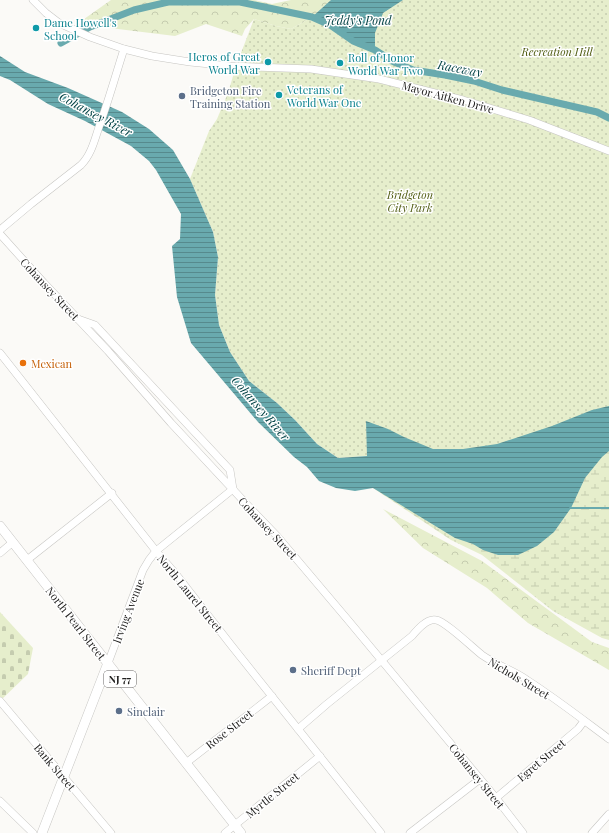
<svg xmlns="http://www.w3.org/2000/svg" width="609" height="833" font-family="'Playfair Display',serif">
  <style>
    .forest { fill: url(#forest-crowns) }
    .wetland { fill: url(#wetland-marsh) }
    .cemetery { fill: url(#cemetery-stones) }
    .park { fill: url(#park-dots) }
    .water { fill: url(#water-rules) }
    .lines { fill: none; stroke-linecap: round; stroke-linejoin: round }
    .stream { stroke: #69aaae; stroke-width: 2 }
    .canal { stroke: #69aaae; stroke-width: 7 }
    .minor-casing { stroke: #c6c5c2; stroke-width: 8 }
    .major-casing { stroke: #c6c5c2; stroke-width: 10 }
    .minor { stroke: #fff; stroke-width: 7 }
    .major { stroke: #fff; stroke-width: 9 }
    .culture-dot { fill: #0f9aa8; stroke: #fff; stroke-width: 1.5 }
    .service-dot { fill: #5c6f8a; stroke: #fff; stroke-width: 1.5 }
    .food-dot { fill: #e8710a; stroke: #fff; stroke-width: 1.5 }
    .labels { text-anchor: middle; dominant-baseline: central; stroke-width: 3; stroke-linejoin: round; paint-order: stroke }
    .shield { fill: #fff; stroke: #646362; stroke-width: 1 }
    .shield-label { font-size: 10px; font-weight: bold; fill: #21201f }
    .culture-label { font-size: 11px; fill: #0d838f; stroke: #fff; text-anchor: start }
    .park-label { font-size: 11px; font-style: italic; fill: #515d13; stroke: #fff }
    .service-label { font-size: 11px; fill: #4e5e75; stroke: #fff; text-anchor: start }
    .street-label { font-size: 11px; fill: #21201f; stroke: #fff }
    .food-label { font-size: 11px; fill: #c56008; stroke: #fff; text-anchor: start }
    .water-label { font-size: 12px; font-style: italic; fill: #004144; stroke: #fff }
  </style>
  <defs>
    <pattern id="forest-crowns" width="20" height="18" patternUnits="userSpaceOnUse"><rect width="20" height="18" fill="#e6eecc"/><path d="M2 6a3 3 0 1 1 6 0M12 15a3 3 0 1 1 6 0" fill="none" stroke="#c5ccaf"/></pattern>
    <pattern id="wetland-marsh" width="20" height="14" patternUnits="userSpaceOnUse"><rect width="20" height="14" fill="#e6eecc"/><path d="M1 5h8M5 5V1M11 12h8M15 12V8" fill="none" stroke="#c5ccaf"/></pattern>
    <pattern id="cemetery-stones" width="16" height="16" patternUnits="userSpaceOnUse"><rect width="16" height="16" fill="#e6eecc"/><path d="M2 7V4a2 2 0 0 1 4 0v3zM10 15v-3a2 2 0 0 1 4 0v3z" fill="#c5ccaf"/></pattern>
    <pattern id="park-dots" width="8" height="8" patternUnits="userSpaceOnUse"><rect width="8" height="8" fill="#e6eecc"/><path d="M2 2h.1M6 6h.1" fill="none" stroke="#c5ccaf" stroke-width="1.8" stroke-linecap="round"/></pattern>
    <pattern id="water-rules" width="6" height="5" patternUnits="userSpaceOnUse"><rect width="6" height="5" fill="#69aaae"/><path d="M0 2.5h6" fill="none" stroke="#568a8d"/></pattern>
  </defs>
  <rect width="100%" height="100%" fill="#fbfaf7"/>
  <g class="forest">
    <path d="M 111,0 L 254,0 L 272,4 L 291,0 L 331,0 L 312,17 L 291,29 L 276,26 L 254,19 L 245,29 L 242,36 L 206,24 L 175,36 L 77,24 Z"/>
    <path d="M 383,509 L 482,561 L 592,642 L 609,648 L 609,670 L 528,623 L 487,588 L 423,548 Z"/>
  </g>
  <path class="wetland" d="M 609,411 L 609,640 L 602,638 L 553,611 L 482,555 L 451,540 L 373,488 Z"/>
  <path class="cemetery" d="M 0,612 L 33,648 L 28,674 L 0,701 Z"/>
  <path class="park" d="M 331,0 L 609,0 L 609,428 L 544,503 L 367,456 L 338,458 L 317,444 L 295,420 L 277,403 L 249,381 L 230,352 L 219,325 L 215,295 L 218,257 L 213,232 L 190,179 L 209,131 L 217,119 L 228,93 L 236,66 L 254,19 L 276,26 L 291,29 L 312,17 Z"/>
  <g class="water">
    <path d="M 331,0 L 403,0 L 383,13 L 375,33 L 375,50 L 353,41 L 330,25 L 312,17 Z"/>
    <path d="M 0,56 L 25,72 L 68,88 L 122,112 L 149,129 L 173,150 L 190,179 L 213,232 L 218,257 L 215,295 L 219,325 L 230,352 L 249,381 L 277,403 L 295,420 L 317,444 L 338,458 L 367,456 L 366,421 L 388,429 L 404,437 L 433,449 L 463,449 L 497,444 L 552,426 L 592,410 L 609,406 L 609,451 L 602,457 L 585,478 L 571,508 L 554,532 L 537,546 L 518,555 L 498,555 L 483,550 L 473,544 L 455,538 L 373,488 L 355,491 L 336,488 L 319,481 L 307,467 L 294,457 L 258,422 L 191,343 L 177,297 L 172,246 L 180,239 L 181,214 L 156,170 L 149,161 L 131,146 L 85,121 L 48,104 L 10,80 L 0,76 Z"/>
  </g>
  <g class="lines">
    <path class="stream" d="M 570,508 L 609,508"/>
    <path class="canal" d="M 61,43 L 90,27 L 134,10 L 168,2 L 240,2 L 312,17 L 330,25 L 353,41 L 375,50 L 392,61 L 413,70 L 445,75 L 474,81 L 502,90 L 597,112 L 609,118"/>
    <defs>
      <g id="minor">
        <path d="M 33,0 L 46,13 L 59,23 L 90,37 L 124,49 L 152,56 L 190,62 L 230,66 L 311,69 L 379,79 L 463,100 L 529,120 L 609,151"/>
        <path d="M 0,230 L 31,204 L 81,165 C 92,154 95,138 100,124 C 109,99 116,74 124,49"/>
        <path d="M 0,234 L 44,283 L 108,351 L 171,423 L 252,510 L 277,536 L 348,620 L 496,798 L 523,833"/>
        <path d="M 78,319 L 95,325 L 230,470 L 233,489"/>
        <path d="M 0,353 L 156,551 L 175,573 L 231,645 L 381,833"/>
        <path d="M 0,553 L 13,542"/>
        <path d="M 27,560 L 112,493"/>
        <path d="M 108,663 L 143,570 L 149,560 L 156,551 L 233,489"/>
        <path d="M 0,701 L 111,833"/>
        <path d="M 298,729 L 327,704 L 412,636 C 417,630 427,618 436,620 C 445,621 473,648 482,655 C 496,665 513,670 527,680 C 555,698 582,719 609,739"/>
        <path d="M 186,763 L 272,696"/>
        <path d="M 496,798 L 578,729 L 584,721"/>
        <path d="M 0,801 L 33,833"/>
        <path d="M 225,833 L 320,756"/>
        <path d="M 410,833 L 480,779"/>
        <path d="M 592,833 L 609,814"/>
      </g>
      <g id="major">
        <path d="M 0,526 L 241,833"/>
        <path d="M 42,833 L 108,663"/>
      </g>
    </defs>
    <use href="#minor" class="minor-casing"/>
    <use href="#major" class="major-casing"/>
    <use href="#minor" class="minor"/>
    <use href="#major" class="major"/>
  </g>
  <g class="culture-dot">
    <circle cx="36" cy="28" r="4"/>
    <circle cx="268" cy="62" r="4"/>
    <circle cx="340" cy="63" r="4"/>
    <circle cx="279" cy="95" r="4"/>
  </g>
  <g class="service-dot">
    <circle cx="182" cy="96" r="4"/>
    <circle cx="293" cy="670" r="4"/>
    <circle cx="119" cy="711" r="4"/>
  </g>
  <circle class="food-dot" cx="23" cy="363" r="4"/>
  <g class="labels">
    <rect class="shield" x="104" y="671" width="32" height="16" rx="3"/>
    <g class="shield-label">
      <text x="120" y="679">NJ 77</text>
    </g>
    <g class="culture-label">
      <text x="44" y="22">Dame Howell's<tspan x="44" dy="13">School</tspan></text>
      <text x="260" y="56" text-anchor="end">Heros of Great<tspan x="260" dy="13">World War</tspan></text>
      <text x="348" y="57">Roll of Honor<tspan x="348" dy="13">World War Two</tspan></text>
      <text x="287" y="89">Veterans of<tspan x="287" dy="13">World War One</tspan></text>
    </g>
    <g class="park-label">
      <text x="557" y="51">Recreation Hill</text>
      <text x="410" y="194">Bridgeton<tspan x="410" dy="13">City Park</tspan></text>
    </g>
    <g class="service-label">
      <text x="190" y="90">Bridgeton Fire<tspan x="190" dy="13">Training Station</tspan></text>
      <text x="301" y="670">Sheriff Dept</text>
      <text x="127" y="711">Sinclair</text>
    </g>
    <g class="street-label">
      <text transform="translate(448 97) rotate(15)">Mayor Aitken Drive</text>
      <text transform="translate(50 289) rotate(47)">Cohansey Street</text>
      <text transform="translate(268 528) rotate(47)">Cohansey Street</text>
      <text transform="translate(190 593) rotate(51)">North Laurel Street</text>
      <text transform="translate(128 611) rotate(-69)">Irving Avenue</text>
      <text transform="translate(76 623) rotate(52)">North Pearl Street</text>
      <text transform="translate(519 678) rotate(31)">Nichols Street</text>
      <text transform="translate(229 729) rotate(-38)">Rose Street</text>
      <text transform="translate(541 760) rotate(-40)">Egret Street</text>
      <text transform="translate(55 767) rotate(50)">Bank Street</text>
      <text transform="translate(477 776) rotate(51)">Cohansey Street</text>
      <text transform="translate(272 795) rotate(-39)">Myrtle Street</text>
    </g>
    <g class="food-label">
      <text x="31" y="363">Mexican</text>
    </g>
    <g class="water-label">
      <text x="358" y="20">Jeddy's Pond</text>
      <text transform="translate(460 68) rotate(11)">Raceway</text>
      <text transform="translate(96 114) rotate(28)">Cohansey River</text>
      <text transform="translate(261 408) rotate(49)">Cohansey River</text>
    </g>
  </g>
</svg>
